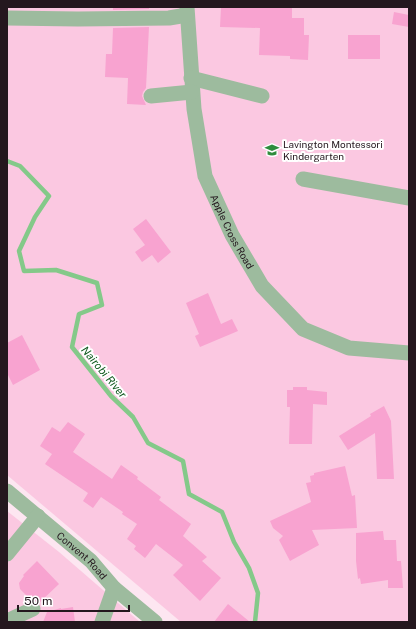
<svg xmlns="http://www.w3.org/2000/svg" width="416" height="629" font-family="'Public Sans',sans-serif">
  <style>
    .green { fill: #fbc8e1 }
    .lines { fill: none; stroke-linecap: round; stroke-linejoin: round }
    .stream { stroke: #84c989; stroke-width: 4.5 }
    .building { fill: #f8a3d0 }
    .minor { stroke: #9dbb9e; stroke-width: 15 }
    .labels { text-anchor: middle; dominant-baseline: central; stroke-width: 4; stroke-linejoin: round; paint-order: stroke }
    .poi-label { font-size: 10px; fill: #24171e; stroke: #fff; text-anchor: start }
    .street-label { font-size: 10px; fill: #24171e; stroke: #fff }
    .water-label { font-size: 11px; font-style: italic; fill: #105a1f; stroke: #fff }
  </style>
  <rect width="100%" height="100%" fill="#fde6f1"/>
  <g class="green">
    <path d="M 7,7 L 409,7 L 409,622 L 181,622 L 7,475 Z"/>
    <path d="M 7,511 L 59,552 L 140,622 L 7,622 Z"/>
  </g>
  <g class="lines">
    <path class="stream" d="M 7,161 L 20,166 L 49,196 L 35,217 L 19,251 L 24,271 L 56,270 L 97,283 L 102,305 L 79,314 L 72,347 L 111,396 L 133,417 L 148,443 L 183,461 L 189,494 L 222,512 L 234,542 L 249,568 L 258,593 L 255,622"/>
  </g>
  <g class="building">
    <path d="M 113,7 L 149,7 L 149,9 L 113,10 Z"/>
    <path d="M 221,7 L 292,7 L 292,18 L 304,18 L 304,35 L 309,35 L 308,60 L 290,59 L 290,56 L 259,55 L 260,28 L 220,27 Z"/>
    <path d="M 394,12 L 409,15 L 409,27 L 392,24 Z"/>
    <path d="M 149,27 L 146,88 L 143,92 L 142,96 L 146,105 L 127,104 L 128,78 L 105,77 L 106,54 L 112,54 L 113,28 Z"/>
    <rect x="348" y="35" width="32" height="24"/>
    <path d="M 146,219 L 171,252 L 158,263 L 152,255 L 142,262 L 135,252 L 145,245 L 133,229 Z"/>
    <path d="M 208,293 L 221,324 L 232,319 L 238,331 L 200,347 L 195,336 L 199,334 L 186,303 Z"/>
    <path d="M 22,335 L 40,370 L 13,385 L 7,373 L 7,343 Z"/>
    <path d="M 293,387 L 307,387 L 307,390 L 327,392 L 327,405 L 313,404 L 312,444 L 289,444 L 290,407 L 287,407 L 287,390 L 293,390 Z"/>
    <path d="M 384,406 L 391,421 L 394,479 L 377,479 L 375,433 L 348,450 L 339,436 L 371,416 L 370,414 Z"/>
    <path d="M 68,422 L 85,434 L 73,452 L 112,479 L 121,465 L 138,477 L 137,479 L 161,497 L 159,500 L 191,524 L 183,536 L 207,557 L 202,561 L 221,578 L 200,601 L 173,575 L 183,565 L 156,544 L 145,558 L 134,549 L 136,546 L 127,539 L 137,524 L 122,514 L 123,512 L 101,497 L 93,508 L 83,501 L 88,493 L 45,464 L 52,454 L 40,446 L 52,427 L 60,432 Z"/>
    <path d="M 345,466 L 352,496 L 355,495 L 357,528 L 312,530 L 319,545 L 290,561 L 279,540 L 283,536 L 273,528 L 270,521 L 311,502 L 306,483 L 311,482 L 310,476 L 314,475 L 314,473 Z"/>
    <path d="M 383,531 L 384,540 L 396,540 L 397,561 L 401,561 L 403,588 L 388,588 L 388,580 L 361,584 L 360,578 L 358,579 L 356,561 L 356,533 Z"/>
    <path d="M 37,561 L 59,584 L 39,603 L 34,600 L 31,600 L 20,589 L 19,583 L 24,576 L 23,575 Z"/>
    <path d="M 228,604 L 250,622 L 214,622 Z"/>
    <path d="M 73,607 L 75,622 L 43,622 L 47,612 L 61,608 L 61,609 Z"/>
  </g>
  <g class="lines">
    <g class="minor">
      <path id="s1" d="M 187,7 L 194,109 L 205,176 L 232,235 L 262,286 L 303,329 L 349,348 L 409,353"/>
      <path d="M 7,18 L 78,19 L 169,18 L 187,15"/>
      <path d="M 191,78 L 262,96"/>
      <path d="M 151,96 L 192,92"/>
      <path d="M 303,179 L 409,198"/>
      <path id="s2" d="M 7,491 L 91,561 L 114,588 L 155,622"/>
      <path d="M 7,554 L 38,516"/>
      <path d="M 9,620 L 33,609"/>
      <path d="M 102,622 L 114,588"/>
    </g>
  </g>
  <defs>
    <symbol id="school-bare" viewBox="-9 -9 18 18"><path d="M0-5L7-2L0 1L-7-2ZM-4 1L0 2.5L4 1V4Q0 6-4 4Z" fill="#2f8c3d" stroke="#fff" stroke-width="2.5" paint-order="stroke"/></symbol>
  </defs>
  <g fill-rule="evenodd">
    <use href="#school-bare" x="262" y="140" width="20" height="20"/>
  </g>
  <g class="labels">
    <g class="poi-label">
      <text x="283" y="144">Lavington Montessori<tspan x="283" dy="12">Kindergarten</tspan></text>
    </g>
    <g class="street-label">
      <text stroke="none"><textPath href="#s1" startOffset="232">Apple Cross Road</textPath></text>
      <text stroke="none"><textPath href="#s2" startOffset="99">Convent Road</textPath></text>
    </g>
    <g class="water-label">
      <text transform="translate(104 372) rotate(50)">Nairobi River</text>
    </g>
  </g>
  <rect width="416" height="629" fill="none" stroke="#24171e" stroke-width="16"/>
  <path d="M18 605v6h111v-6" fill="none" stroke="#24171e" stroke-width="2"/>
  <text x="24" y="605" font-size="12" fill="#24171e" stroke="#ffffff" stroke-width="3" paint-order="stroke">50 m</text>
</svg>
